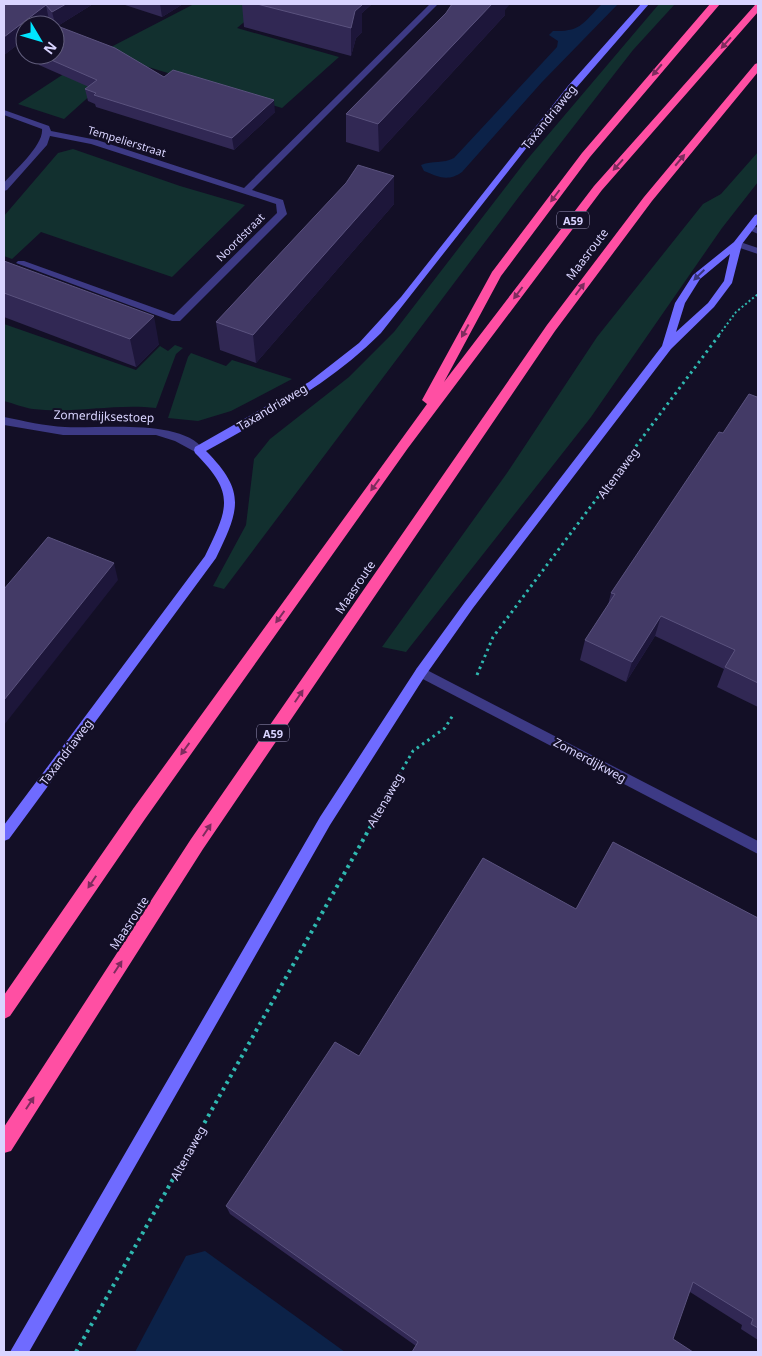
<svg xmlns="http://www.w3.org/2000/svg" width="762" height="1356" font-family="'Noto Sans',sans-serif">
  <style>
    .green { fill: #12302f }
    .water { fill: #0c2248 }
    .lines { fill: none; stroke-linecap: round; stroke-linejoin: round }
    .path-far2 { stroke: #2fb8b0; stroke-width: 2; stroke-dasharray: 2 2.5; stroke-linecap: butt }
    .path-far1 { stroke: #2fb8b0; stroke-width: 3; stroke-dasharray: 2.5 4; stroke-linecap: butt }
    .path { stroke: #2fb8b0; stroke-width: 4; stroke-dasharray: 3 4.5; stroke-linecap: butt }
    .minor { fill: #3d3a85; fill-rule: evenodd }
    .tertiary { fill: #3d3a85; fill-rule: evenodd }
    .secondary { fill: #6f6bff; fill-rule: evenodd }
    .motorway { fill: #ff4fa3; fill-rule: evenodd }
    .wall { fill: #312854 }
    .shaded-wall { fill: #1d163a }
    .building { fill: #433a66; stroke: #5a527e }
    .oneway { fill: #7d2c5e }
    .oneway2 { fill: #38347d }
    .labels { text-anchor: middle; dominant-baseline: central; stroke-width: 4.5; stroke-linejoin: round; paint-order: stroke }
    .far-street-label { font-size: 11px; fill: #d9d4ff; stroke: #130f26 }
    .shield { fill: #130f26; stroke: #9e99be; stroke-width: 1 }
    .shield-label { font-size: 11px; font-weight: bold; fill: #d9d4ff }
    .street-label { font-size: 12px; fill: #d9d4ff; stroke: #130f26 }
  </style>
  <rect width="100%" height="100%" fill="#130f26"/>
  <g class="green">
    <path d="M 194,4 L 266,4 L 237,28 L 339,57 L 282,108 L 145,66 L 94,92 L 64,119 L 18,104 L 82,62 Z"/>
    <path d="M 659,4 L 675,4 L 633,50 L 521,194 L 224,589 L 213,586 L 246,525 L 254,459 L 270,439 L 349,377 L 394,332 L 525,162 Z"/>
    <path d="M 73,149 L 180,186 L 245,205 L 172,277 L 41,232 L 12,259 L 4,256 L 4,216 L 58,153 Z"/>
    <path d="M 758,152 L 758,182 L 722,228 L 591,417 L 406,652 L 382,647 L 507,473 L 597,337 L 703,204 L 721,194 Z"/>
    <path d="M 4,324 L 136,370 L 160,346 L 168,351 L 175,345 L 183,348 L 176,354 L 156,408 C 116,403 74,414 33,409 C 24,408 13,403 4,401 Z"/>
    <path d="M 191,353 L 226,366 L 232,360 L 292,379 L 231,411 L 198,421 L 168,418 L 188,357 Z"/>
  </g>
  <g class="water">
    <path d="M 602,4 L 618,4 L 542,82 L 462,172 C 448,182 439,177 424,171 L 421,165 C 433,160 443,164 454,158 L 557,47 L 558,41 L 549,35 L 553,31 C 581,32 583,23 602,4 Z"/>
    <path d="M 205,1251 L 345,1352 L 135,1352 L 186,1256 Z"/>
  </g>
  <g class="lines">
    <path class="path-far2" d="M 719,335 L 736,312 L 758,294"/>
    <g class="path-far1">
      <path d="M 477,675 L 493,637 L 720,334"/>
      <path d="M 399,775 L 413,751 L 445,728 L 453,715"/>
    </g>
    <path class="path" d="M 76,1352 L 400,774"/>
    <g class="minor">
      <path d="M 430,4 L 438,4 L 252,190 L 283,200 L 287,214 L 180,321 L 172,321 L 16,263 L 18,261 L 24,261 L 174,315 L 277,213 L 276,204 L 91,144 L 50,136 L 47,145 L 7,190 L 4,191 L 4,183 C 14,171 44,145 42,129 L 4,115 L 4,110 L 49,126 L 51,131 L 97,140 L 244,188 Z"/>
      <path d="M 4,417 C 24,421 45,426 65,427 C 100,429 182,418 204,450 L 199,454 L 175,441 L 156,435 L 63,435 L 4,425 Z"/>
      <path d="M 421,667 L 758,841 L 758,854 L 417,676 L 415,672 L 417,668 Z"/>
    </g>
    <g class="tertiary">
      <path d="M 750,224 L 758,228 L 758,234 L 747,229 L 747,225 Z"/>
      <path d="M 737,241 L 758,248 L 758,254 L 734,246 L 734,242 Z"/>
    </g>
    <g class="secondary">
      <path d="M 641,4 L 649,4 L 550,118 L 381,333 C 329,385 270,415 206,451 C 247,492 239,510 216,558 L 9,839 L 4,841 L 4,825 L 205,556 C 229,507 235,493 195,453 L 194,450 L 195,447 L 309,382 L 359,343 L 401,297 L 568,86 Z"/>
      <path d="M 758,214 L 758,223 L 742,244 L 732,283 L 714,307 L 671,349 L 473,608 L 425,676 L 330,825 L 29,1352 L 10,1352 L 320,817 L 417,668 L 465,602 L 662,346 L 675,303 L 693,275 L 734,242 L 755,215 ZM 730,254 L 724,281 L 708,303 L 676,332 L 685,303 L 700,279 Z"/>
    </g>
    <g class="motorway">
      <path d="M 710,4 L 720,4 L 590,157 L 501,276 L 444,382 L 594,186 L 755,5 L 758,4 L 758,12 L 602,190 L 408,448 L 145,819 L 10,1016 L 4,1019 L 4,995 L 133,809 L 427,404 L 422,400 L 492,272 L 582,153 Z"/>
      <path d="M 758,63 L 758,72 L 652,201 L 555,331 L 203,849 L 11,1151 L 4,1153 L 4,1127 L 191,839 L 547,325 L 644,197 L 755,64 Z"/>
    </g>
  </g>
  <g class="wall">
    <path d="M 4,4 L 93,4 L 56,27 L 55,25 L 54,25 L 49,20 L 43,25 L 25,25 L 25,39 L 4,55 Z"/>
    <path d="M 122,4 L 183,4 L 162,17 Z"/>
    <path d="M 242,4 L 372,4 L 362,13 L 362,32 L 356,38 L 351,56 L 244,27 Z"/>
    <path d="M 505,10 L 505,15 L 379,152 L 346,142 L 346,114 L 446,13 Z"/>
    <path d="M 36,55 L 55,55 L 164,77 L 275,112 L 234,150 L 96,107 L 95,104 L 88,101 L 85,89 L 89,87 L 39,65 Z"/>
    <path d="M 394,176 L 394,204 L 256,363 L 220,350 L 216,322 Z"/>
    <path d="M 4,261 L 159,344 L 136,367 L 4,317 Z"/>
    <path d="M 758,396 L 758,707 L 717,687 L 724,669 L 655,636 L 626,682 L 580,660 L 585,640 L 608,605 L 611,593 L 723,433 Z"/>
    <path d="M 576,909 L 758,918 L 758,1340 L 741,1329 L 742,1325 L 690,1292 L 416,1346 L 230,1214 L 226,1206 L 359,1056 Z"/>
  </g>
  <g class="shaded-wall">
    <path d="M 66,4 L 93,4 L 56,27 L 52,12 Z"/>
    <path d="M 160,4 L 183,4 L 162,17 Z"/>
    <path d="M 346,4 L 372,4 L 362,13 L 362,32 L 356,38 L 351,56 L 351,28 Z"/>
    <path d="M 492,4 L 510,4 L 505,10 L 505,15 L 379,152 L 378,124 Z"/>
    <path d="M 46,5 L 49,20 L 43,25 L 25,25 L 25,39 L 4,55 L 4,37 Z"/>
    <path d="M 274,100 L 275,112 L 234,150 L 232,138 Z"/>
    <path d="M 394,176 L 394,204 L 256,363 L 253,335 Z"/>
    <path d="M 154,316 L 159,344 L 136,367 L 130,339 Z"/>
    <path d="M 114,563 L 118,580 L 4,725 L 4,700 Z"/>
    <path d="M 661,616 L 655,636 L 626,682 L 632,662 Z"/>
  </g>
  <g class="building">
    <path d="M 4,4 L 66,4 L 52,12 L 46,5 L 4,37 Z"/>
    <path d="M 257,4 L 359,4 L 362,5 L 355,11 L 351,28 Z"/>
    <path d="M 452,4 L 492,4 L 378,124 L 346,114 L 446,13 Z"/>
    <path d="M 60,27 L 115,48 L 164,77 L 173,70 L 274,100 L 232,138 L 94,95 L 96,93 L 85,89 L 97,80 L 40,55 L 55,55 L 55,33 Z"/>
    <path d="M 358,165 L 394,176 L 253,335 L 216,322 L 346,183 Z"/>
    <path d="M 4,261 L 154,316 L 130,339 L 4,293 Z"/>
    <path d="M 749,394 L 757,397 L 758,396 L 758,683 L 725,667 L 735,650 L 661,616 L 632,662 L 585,640 L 615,594 L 611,593 L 719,432 L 723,433 Z"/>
    <path d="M 48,537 L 114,563 L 4,700 L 4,589 Z"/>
    <path d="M 613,842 L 758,918 L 758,1328 L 751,1324 L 753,1319 L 693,1282 L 673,1339 L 693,1352 L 412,1352 L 418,1342 L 226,1206 L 335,1042 L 359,1056 L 483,858 L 576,909 Z"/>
  </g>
  <defs><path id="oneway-solid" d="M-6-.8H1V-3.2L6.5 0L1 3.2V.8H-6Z" transform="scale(1.25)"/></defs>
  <g class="oneway">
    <use href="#oneway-solid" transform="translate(726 43) rotate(132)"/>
    <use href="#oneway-solid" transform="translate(657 70) rotate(130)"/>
    <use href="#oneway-solid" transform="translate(680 160) rotate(-50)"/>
    <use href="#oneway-solid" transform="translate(618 165) rotate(132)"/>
    <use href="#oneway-solid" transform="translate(555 196) rotate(127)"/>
    <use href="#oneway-solid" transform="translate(580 289) rotate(-53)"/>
    <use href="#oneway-solid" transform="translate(518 293) rotate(127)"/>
    <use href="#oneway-solid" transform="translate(465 331) rotate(119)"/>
    <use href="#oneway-solid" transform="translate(375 485) rotate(126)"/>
    <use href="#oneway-solid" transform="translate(280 617) rotate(126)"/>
    <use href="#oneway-solid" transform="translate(299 696) rotate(-56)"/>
    <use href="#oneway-solid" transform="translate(185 749) rotate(126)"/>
    <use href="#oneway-solid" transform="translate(207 830) rotate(-56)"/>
    <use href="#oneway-solid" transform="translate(92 882) rotate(124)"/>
    <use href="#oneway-solid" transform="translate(118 967) rotate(-57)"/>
    <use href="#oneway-solid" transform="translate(30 1103) rotate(-57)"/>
  </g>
  <use class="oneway2" href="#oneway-solid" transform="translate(699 275) rotate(136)"/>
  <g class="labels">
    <g class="far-street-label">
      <text transform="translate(127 141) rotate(17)">Tempelierstraat</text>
      <text transform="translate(240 237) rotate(-45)">Noordstraat</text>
    </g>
    <g class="shield">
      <rect x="557" y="211.5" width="32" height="17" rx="4"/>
      <rect x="257" y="724.5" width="32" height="17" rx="4"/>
    </g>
    <g class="shield-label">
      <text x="573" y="220">A59</text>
      <text x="273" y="733">A59</text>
    </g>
    <g class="street-label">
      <text transform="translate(549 117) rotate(-51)">Taxandriaweg</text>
      <text transform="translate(587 254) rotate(-53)">Maasroute</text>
      <text transform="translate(272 407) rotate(-31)">Taxandriaweg</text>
      <text transform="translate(104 416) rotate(2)">Zomerdijksestoep</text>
      <text transform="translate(618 473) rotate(-53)">Altenaweg</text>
      <text transform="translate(355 587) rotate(-56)">Maasroute</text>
      <text transform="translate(66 752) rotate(-53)">Taxandriaweg</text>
      <text transform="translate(590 760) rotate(28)">Zomerdijkweg</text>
      <text transform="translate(385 800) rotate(-60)">Altenaweg</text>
      <text transform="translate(129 923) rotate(-57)">Maasroute</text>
      <text transform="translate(188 1153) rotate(-61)">Altenaweg</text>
    </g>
  </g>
  <rect width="762" height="1356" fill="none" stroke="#d9d4ff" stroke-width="10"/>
  <g transform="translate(40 40) rotate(128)"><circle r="24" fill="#130f26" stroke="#625e7d"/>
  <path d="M0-4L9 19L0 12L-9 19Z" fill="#00e5ff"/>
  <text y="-8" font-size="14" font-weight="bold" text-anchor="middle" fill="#d9d4ff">N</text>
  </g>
</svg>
